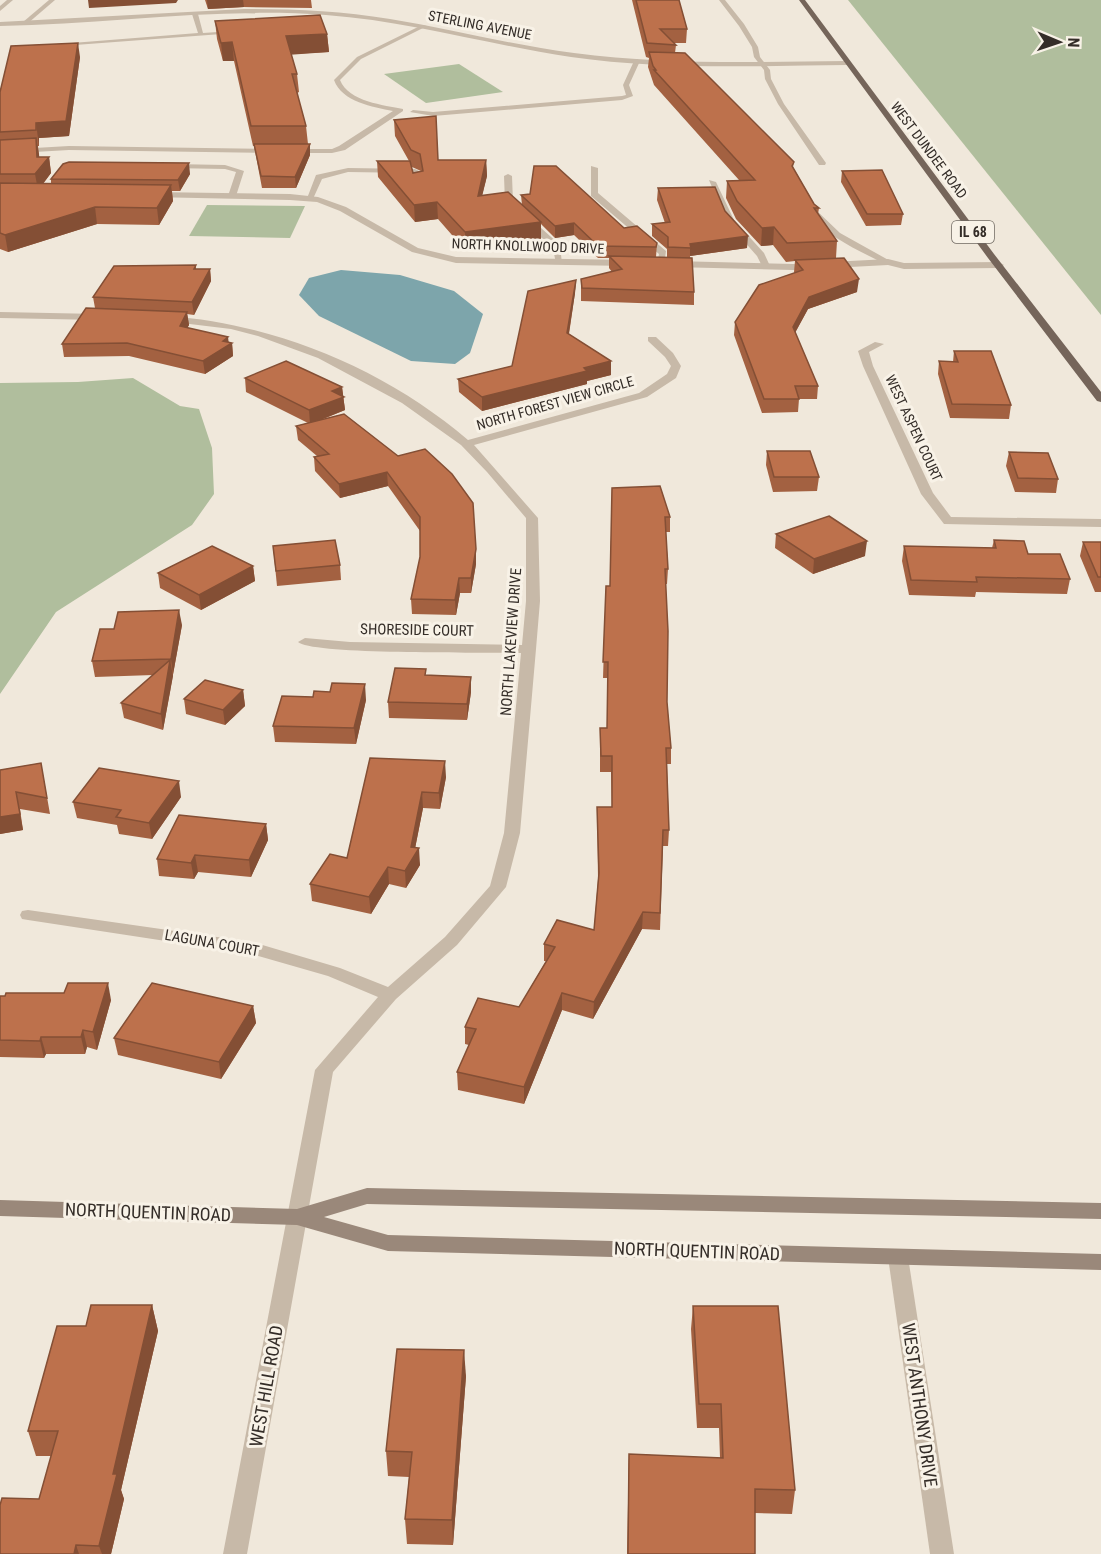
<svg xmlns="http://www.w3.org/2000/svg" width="1101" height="1554" font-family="'Roboto Condensed',sans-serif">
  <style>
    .green { fill: #b0be9d }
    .water { fill: #7da5ab }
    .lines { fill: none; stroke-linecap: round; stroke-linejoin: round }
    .lane { fill: #c7b9a8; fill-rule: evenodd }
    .street { fill: #c7b9a8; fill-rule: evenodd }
    .secondary { fill: #9a887a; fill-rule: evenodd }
    .primary { fill: #75655a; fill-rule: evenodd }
    .wall { fill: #a36141; fill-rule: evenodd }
    .shaded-wall { fill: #844f35 }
    .building { fill: #bd714c; stroke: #844f35; stroke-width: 1.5 }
    .labels { text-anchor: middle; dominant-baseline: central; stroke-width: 6; stroke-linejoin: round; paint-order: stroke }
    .far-street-label { font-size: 14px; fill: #342d28; stroke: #f8f2e7 }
    .shield { fill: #f8f2e7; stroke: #6f6861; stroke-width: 1.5 }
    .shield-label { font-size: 14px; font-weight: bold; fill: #342d28 }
    .street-label { font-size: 15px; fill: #342d28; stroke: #f8f2e7 }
    .near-street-label { font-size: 18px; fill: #342d28; stroke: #f8f2e7 }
  </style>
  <rect width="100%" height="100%" fill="#f0e8db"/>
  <g class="green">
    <path d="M 848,0 L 1101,0 L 1101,315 Z"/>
    <path d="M 459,64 L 503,92 L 426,103 L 384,74 Z"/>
    <path d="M 207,205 L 305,206 L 290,238 L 189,236 Z"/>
    <path d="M 133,378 L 180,406 L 199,409 L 212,448 L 214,494 L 192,525 L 56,612 L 0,694 L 0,383 L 78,382 Z"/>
  </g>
  <path class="water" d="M 341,270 L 400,275 L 454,291 L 483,314 L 470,353 L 455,364 L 411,361 L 319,316 L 299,295 L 309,278 Z"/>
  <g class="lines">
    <g class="lane">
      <path d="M 7,0 L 13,0 L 0,11 L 0,6 Z"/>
      <path d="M 49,0 L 55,0 L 27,24 L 23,24 L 23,22 Z"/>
      <path d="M 719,0 L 725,0 L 744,24 L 758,47 L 760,57 L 770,70 L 771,79 L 784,104 L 826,163 L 825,165 L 819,165 L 778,104 L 765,79 L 764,70 L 754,57 L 752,47 L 739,26 Z"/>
      <path d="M 195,12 L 198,14 L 203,33 L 232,31 L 235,33 L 75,45 L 72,43 L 198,33 L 192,14 Z"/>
      <path d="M 422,25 L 427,26 L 361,59 L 340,80 C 349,102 384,105 403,109 L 403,111 L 345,150 L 332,153 L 290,153 L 289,151 L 293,149 L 332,149 L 339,146 L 393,111 C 373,107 342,102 334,80 L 357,57 Z"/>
      <path d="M 637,59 L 640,61 L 629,85 L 633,96 L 622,100 L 433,116 L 410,112 L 413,110 L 433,112 L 622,96 L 626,95 L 623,85 L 634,61 Z"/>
      <path d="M 69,146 L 271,149 L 275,151 L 271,153 L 69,150 L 0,154 L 0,150 Z"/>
      <path d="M 173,164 L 225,165 L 244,171 L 236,196 L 232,198 L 228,196 L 236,172 L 225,169 L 170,168 L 170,164 Z"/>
      <path d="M 591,166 L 598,168 L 598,193 L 666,251 L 664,266 L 657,264 L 659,254 L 591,196 Z"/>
      <path d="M 348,168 L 415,169 L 419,171 L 422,186 L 415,188 L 412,173 L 348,172 L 322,179 L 312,201 L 306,201 L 316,175 Z"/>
      <path d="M 508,174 L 512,176 L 513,202 L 518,208 L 514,210 L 505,203 L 504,176 Z"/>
      <path d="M 709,180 L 716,182 L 734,220 L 764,253 L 770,266 L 769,268 L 763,268 L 757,256 L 726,221 Z"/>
      <path d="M 811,211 L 817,211 L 840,233 L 892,262 L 885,264 C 858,250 828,238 810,213 Z"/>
      <path d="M 525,219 L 531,219 L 560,245 L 562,264 L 556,264 L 553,248 L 525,223 Z"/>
    </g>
    <g class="street">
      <path d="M 244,9 C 293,9 341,11 390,19 C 451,29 512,45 574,53 C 664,65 756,62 847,61 L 851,63 L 847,65 C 755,66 662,70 571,57 C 489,45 409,21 326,15 C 217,7 108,24 0,26 L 0,22 Z"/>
      <path d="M 153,192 L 290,194 L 318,197 L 346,207 L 418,248 L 456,257 L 628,260 L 633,263 L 628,266 L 456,263 L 412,252 L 340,211 L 317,202 L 290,200 L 150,197 L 150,193 Z"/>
      <path d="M 888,259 L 904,263 L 999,262 L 1004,265 L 999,268 L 904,269 L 888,265 L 793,270 L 673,267 L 668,264 L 673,261 L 793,264 Z"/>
      <path d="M 0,312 L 99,314 L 104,317 L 99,320 L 0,318 Z"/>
      <path d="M 168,316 C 276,324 385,369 468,440 L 639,393 L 667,374 L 671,366 L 665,357 L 648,341 L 648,337 L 656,337 L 673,353 L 681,366 L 676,378 L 647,397 L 474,445 L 538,518 L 540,601 L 536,649 L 520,833 L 506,887 L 457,945 L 396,999 L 333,1072 L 247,1554 L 223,1554 L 315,1070 L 378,997 L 328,976 L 251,954 L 28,920 L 22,919 L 20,915 L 22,911 L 28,910 L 252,942 L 340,968 L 388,987 L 445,937 L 490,886 L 504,833 L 521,653 C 491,652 311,655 298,642 L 305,638 L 350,642 L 522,645 L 526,601 L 526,518 L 487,472 L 461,445 L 402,403 L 318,358 L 258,336 L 231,329 L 165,321 L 163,319 Z"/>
      <path d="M 875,342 L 884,344 L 869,352 L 873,366 L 933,493 L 951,517 L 1101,519 L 1101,527 L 944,524 L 921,494 L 863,366 L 858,351 Z"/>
      <path d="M 898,1249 L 905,1251 L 908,1257 L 954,1554 L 930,1554 L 888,1257 L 891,1251 Z"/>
    </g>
    <path class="secondary" d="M 367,1188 L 1101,1203 L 1101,1219 L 367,1204 L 324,1217 L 388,1235 L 1101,1254 L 1101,1270 L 388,1251 L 297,1225 L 0,1216 L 0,1200 L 297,1209 Z"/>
    <path class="primary" d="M 799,0 L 805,0 L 994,254 L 1101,392 L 1101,402 L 1097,401 L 988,258 Z"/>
  </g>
  <g class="wall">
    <path d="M 205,0 L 311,0 L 312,8 L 244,7 L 208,9 Z"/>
    <path d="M 632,0 L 679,0 L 687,29 L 686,43 L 674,43 L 676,45 L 675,53 L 794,162 L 793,167 L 814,204 L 819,208 L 818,214 L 837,241 L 836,258 L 857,292 L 808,309 L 795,333 L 818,386 L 817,399 L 799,399 L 798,412 L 762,413 L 734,335 L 735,322 L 795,273 L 794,272 L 795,261 L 786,262 L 773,245 L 761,246 L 736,219 L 726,198 L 727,181 L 739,180 L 654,85 L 648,67 L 649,58 L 646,57 Z"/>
    <path d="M 215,21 L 327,34 L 329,52 L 291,54 L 297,74 L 299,92 L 297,93 L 306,126 L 308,144 L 310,155 L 296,188 L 262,188 L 254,146 L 253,146 L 234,61 L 223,61 L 217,39 Z"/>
    <path d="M 80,57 L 69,136 L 39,138 L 39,146 L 38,146 L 39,157 L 49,157 L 51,173 L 43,184 L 51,184 L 51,179 L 190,174 L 180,191 L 172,191 L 173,201 L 159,225 L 97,224 L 8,252 L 0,249 L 0,92 Z"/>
    <path d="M 394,120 L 438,160 L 486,160 L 487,176 L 482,195 L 522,205 L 521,195 L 624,228 L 657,243 L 656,257 L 667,258 L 667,249 L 652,236 L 652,224 L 665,223 L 657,200 L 658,188 L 725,211 L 747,248 L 690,256 L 694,292 L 694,305 L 581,301 L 581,279 L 612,272 L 609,268 L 609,258 L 598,258 L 574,235 L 555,238 L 541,224 L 541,239 L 465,250 L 438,219 L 415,222 L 378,177 L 377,161 L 409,161 L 395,136 ZM 411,164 L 412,167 L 421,171 L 413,173 Z"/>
    <path d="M 842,171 L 903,214 L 901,225 L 866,226 L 841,182 Z"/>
    <path d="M 196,265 L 196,269 L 210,269 L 211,281 L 194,315 L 187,314 L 189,325 L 187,328 L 232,343 L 233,356 L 205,374 L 129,356 L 64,357 L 62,344 L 95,308 L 93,297 Z"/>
    <path d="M 576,280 L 575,293 L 569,334 L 611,361 L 611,375 L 587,381 L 587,384 L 482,411 L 459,392 L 458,379 L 512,366 Z"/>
    <path d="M 954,351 L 1011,405 L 1009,419 L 950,418 L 938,374 L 939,361 L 953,362 Z"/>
    <path d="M 245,378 L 342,387 L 345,410 L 321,420 L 344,414 L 476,564 L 471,593 L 460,593 L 456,615 L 412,614 L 411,599 L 420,557 L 420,531 L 388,486 L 340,498 L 315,471 L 314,457 L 317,456 L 298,440 L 296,426 L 308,423 L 246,392 Z"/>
    <path d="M 767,451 L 819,477 L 817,491 L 773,492 L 766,465 Z"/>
    <path d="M 1009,452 L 1058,479 L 1056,493 L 1015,492 L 1006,466 Z"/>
    <path d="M 612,488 L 670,517 L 670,532 L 666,532 L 668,569 L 667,584 L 666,584 L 667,702 L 671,748 L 671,764 L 667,764 L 669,830 L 668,846 L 663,846 L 660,930 L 642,929 L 593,1019 L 562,1010 L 524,1104 L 458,1090 L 457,1072 L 469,1045 L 465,1044 L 465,1027 L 519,1007 L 546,961 L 544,961 L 544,944 L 594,930 L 598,879 L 597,807 L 612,807 L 611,772 L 600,772 L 600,728 L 607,728 L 608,678 L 603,678 L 606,586 L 610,586 Z"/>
    <path d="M 776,534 L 865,556 L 813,574 L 775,548 Z"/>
    <path d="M 994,540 L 1028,554 L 1070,579 L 1067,594 L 976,592 L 975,597 L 909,595 L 902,561 L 904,546 L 992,548 Z"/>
    <path d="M 1083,542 L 1101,542 L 1101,592 L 1095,592 L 1080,556 Z"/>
    <path d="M 273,546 L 340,565 L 341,580 L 277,586 Z"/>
    <path d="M 253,566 L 255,581 L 201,610 L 160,588 L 158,573 Z"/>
    <path d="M 182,625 L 163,730 L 124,718 L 121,703 L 153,675 L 95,677 L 92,661 Z"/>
    <path d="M 427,675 L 471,692 L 467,720 L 389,718 L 388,702 Z"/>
    <path d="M 243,690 L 245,706 L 225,725 L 186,714 L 184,699 Z"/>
    <path d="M 330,692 L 366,700 L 356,744 L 275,742 L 273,726 L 313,697 Z"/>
    <path d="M 370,758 L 446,777 L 440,809 L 423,808 L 415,848 L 420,865 L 406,888 L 389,884 L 371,914 L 312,901 L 310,884 L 347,858 Z"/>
    <path d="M 41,763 L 50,814 L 20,809 L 23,830 L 0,834 L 0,770 Z"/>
    <path d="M 181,797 L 152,839 L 119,834 L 117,825 L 77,818 L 73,802 Z"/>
    <path d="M 266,824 L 268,840 L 251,877 L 198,872 L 194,879 L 159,876 L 157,859 Z"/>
    <path d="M 0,996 L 111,1000 L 97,1050 L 87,1047 L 85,1054 L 46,1054 L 44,1058 L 0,1057 Z"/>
    <path d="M 253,1006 L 256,1023 L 221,1079 L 118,1055 L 114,1038 Z"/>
    <path d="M 152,1305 L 158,1331 L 121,1490 L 124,1499 L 111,1554 L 0,1554 L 39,1499 L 51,1456 L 36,1456 L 28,1431 L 86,1326 Z"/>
    <path d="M 693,1306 L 795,1490 L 792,1514 L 755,1513 L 755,1554 L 627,1554 L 629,1454 L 720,1458 L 719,1428 L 697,1428 L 691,1329 Z"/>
    <path d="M 466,1376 L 453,1545 L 407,1544 L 405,1519 L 409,1477 L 388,1476 L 386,1451 Z"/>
  </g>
  <g class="shaded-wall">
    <path d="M 88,0 L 178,0 L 176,3 L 89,8 Z"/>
    <path d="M 207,0 L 243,0 L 244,7 L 208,9 Z"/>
    <path d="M 327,34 L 329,52 L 287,55 L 286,36 Z"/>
    <path d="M 232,42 L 234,61 L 223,61 L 221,43 Z"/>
    <path d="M 78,43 L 80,57 L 69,136 L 39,138 L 39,146 L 36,123 Z"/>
    <path d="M 36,138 L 39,154 L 40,169 L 49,157 L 51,173 L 38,190 L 35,174 L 37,157 Z"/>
    <path d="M 310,144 L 310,155 L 296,188 L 295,177 Z"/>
    <path d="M 486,160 L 487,176 L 478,213 L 478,196 Z"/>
    <path d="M 189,163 L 190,174 L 180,191 L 178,180 Z"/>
    <path d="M 171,185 L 173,201 L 159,225 L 157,208 Z"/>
    <path d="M 437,202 L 438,219 L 415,222 L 414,205 Z"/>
    <path d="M 95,207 L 97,224 L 8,252 L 5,235 Z"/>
    <path d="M 541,222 L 541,239 L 465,250 L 465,232 Z"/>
    <path d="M 574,223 L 574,235 L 555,238 L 555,226 Z"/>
    <path d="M 774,227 L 773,245 L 761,246 L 762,228 Z"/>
    <path d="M 748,236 L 747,248 L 690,256 L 690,244 Z"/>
    <path d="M 210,269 L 211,281 L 194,315 L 192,302 Z"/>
    <path d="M 859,279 L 857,292 L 808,309 L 791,340 L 793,327 L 809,297 Z"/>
    <path d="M 576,280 L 575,293 L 567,345 L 567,333 Z"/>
    <path d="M 187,312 L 189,325 L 181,339 L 180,326 Z"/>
    <path d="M 228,337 L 229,345 L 232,343 L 233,356 L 205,374 L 203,361 L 223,341 Z"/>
    <path d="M 611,361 L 611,375 L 587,381 L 587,384 L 482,411 L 482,397 Z"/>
    <path d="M 342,387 L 345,410 L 310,424 L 309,410 L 332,391 Z"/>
    <path d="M 387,472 L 388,486 L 340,498 L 339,484 Z"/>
    <path d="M 867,541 L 865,556 L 813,574 L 814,559 Z"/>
    <path d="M 476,549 L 476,564 L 471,593 L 471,578 Z"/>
    <path d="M 253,566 L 255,581 L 201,610 L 199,595 Z"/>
    <path d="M 459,578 L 460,593 L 456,615 L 455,600 Z"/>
    <path d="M 179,610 L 182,625 L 173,674 L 171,659 Z"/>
    <path d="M 170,660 L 173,676 L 163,730 L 161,714 Z"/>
    <path d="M 471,677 L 471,692 L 467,720 L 467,704 Z"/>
    <path d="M 365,684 L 366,700 L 356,744 L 354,728 Z"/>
    <path d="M 243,690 L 245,706 L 225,725 L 223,710 Z"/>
    <path d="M 445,761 L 446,777 L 440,809 L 439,793 Z"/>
    <path d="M 179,781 L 181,797 L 152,839 L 149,823 Z"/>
    <path d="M 16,792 L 23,830 L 0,834 L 0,817 Z"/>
    <path d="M 422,792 L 423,808 L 413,859 L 419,848 L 420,865 L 406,888 L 405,871 Z"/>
    <path d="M 266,824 L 268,840 L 251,877 L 249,860 Z"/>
    <path d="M 195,855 L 198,872 L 194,879 L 191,863 Z"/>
    <path d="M 388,867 L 389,884 L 371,914 L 369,897 Z"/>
    <path d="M 643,912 L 642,929 L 593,1019 L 594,1002 Z"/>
    <path d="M 108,983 L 111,1000 L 97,1050 L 93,1032 Z"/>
    <path d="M 562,993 L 562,1010 L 524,1104 L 524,1087 Z"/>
    <path d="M 253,1006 L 256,1023 L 221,1079 L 219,1062 Z"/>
    <path d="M 83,1030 L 87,1047 L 85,1054 L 81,1037 Z"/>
    <path d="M 41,1037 L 46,1054 L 44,1058 L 40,1041 Z"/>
    <path d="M 152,1305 L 158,1331 L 121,1490 L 124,1499 L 111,1554 L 102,1554 L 99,1546 L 113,1474 Z"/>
    <path d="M 464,1350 L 466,1376 L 453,1545 L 452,1520 Z"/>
    <path d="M 76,1545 L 79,1554 L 74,1554 Z"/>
  </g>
  <g class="building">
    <path d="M 636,0 L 679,0 L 687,29 L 660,29 L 676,45 L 647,43 Z"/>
    <path d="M 320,15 L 327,34 L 286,36 L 297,74 L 292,74 L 306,126 L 251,126 L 232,42 L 221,43 L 215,21 Z"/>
    <path d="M 78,43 L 66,121 L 36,123 L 36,130 L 0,132 L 0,92 L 11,46 Z"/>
    <path d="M 649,52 L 685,53 L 794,162 L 792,166 L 814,204 L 819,208 L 814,208 L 837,241 L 787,243 L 774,227 L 762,228 L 737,201 L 727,181 L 755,180 L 654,70 L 656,70 L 653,66 Z"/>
    <path d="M 436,116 L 438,160 L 486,160 L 478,196 L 508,192 L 541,222 L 465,232 L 437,202 L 414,205 L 377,161 L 410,161 L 413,173 L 423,171 L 420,154 L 411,150 L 394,120 Z"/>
    <path d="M 36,138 L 37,157 L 49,157 L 35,174 L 0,174 L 0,140 Z"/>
    <path d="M 254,144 L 310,144 L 295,177 L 261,176 Z"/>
    <path d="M 69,162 L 189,163 L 178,180 L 51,179 L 63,164 Z"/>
    <path d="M 534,166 L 556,166 L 624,228 L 637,226 L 657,243 L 656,247 L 598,246 L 574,223 L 555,226 L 521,195 L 530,194 Z"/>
    <path d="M 882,170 L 903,214 L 867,214 L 842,171 Z"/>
    <path d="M 0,183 L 171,185 L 157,208 L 95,207 L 5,235 L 0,233 Z"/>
    <path d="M 715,187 L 725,211 L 748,236 L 690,244 L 691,248 L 668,247 L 668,237 L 652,224 L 670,222 L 658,188 Z"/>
    <path d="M 609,256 L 692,258 L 694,292 L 582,288 L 581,279 L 622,269 Z"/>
    <path d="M 844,258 L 859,279 L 809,297 L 793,327 L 818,386 L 795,386 L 799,399 L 764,399 L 735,322 L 759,285 L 803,270 L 795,260 Z"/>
    <path d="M 196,265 L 194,269 L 210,269 L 192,302 L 93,297 L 114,266 Z"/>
    <path d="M 576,280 L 567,333 L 611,361 L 584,368 L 587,371 L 482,397 L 458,379 L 512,366 L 528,291 Z"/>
    <path d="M 86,308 L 187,312 L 180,326 L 228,337 L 223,341 L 232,343 L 203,361 L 127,343 L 62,344 Z"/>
    <path d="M 954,351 L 991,351 L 1011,405 L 952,404 L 939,361 L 958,362 Z"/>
    <path d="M 286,361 L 342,387 L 332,391 L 344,397 L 309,410 L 245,378 Z"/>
    <path d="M 344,414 L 398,456 L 425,449 L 452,474 L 473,503 L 476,549 L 471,578 L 459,578 L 455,600 L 411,599 L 420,557 L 420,517 L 387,472 L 339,484 L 314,457 L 329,454 L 296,426 Z"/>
    <path d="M 767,451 L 810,451 L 819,477 L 774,477 Z"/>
    <path d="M 1009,452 L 1048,453 L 1058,479 L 1018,478 Z"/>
    <path d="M 660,486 L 670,517 L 665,517 L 668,569 L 665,569 L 668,631 L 667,702 L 671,748 L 666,748 L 669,830 L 663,830 L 660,913 L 643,912 L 594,1002 L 562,993 L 524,1087 L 457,1072 L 476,1029 L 465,1027 L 478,998 L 519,1007 L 555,947 L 544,944 L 557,920 L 594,930 L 599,873 L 597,807 L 612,807 L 612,756 L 601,756 L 600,728 L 607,728 L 608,662 L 603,662 L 606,586 L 610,586 L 612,488 Z"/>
    <path d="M 829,516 L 867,541 L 814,559 L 776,534 Z"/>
    <path d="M 335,540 L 340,565 L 276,571 L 273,546 Z"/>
    <path d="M 994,540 L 1024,541 L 1028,554 L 1060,554 L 1070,579 L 976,577 L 977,582 L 911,580 L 904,546 L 996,548 Z"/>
    <path d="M 1083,542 L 1101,542 L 1101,577 L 1098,577 Z"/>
    <path d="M 212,546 L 253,566 L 199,595 L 158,573 Z"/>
    <path d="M 179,610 L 171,659 L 92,661 L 100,629 L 114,629 L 118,612 Z"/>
    <path d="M 170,660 L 161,714 L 121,703 Z"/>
    <path d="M 395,668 L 426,669 L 425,675 L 471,677 L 467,704 L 388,702 Z"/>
    <path d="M 205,680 L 243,690 L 223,710 L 184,699 Z"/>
    <path d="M 332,683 L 365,684 L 354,728 L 273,726 L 282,696 L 313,697 L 314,691 L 330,692 Z"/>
    <path d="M 370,758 L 445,761 L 439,793 L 422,792 L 411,847 L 419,848 L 405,871 L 388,867 L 369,897 L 310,884 L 330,854 L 347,858 Z"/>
    <path d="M 41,763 L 47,798 L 16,792 L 20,814 L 0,817 L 0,770 Z"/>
    <path d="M 99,768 L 179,781 L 149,823 L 116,817 L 121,810 L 73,802 Z"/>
    <path d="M 179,815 L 266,824 L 249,860 L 195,855 L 191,863 L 157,859 Z"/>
    <path d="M 68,983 L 108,983 L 93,1032 L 83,1030 L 81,1037 L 41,1037 L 40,1041 L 0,1040 L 0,996 L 5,996 L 6,993 L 64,993 Z"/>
    <path d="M 152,983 L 253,1006 L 219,1062 L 114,1038 Z"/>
    <path d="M 91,1305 L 152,1305 L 113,1474 L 117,1474 L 99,1546 L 76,1545 L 74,1554 L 0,1554 L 0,1505 L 2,1498 L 39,1499 L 58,1431 L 28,1431 L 57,1326 L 86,1326 Z"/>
    <path d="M 693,1306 L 778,1306 L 795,1490 L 755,1489 L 755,1554 L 628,1554 L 629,1454 L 723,1458 L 721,1404 L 699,1404 Z"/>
    <path d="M 397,1349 L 464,1350 L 452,1520 L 405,1519 L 412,1452 L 386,1451 Z"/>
  </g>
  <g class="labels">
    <g class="far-street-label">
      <text transform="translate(480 25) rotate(11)">STERLING AVENUE</text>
      <text transform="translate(929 150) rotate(53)">WEST DUNDEE ROAD</text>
      <text transform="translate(528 246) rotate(2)">NORTH KNOLLWOOD DRIVE</text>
      <text transform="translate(555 403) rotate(-16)">NORTH FOREST VIEW CIRCLE</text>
      <text transform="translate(914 428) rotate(65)">WEST ASPEN COURT</text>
    </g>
    <rect class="shield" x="952" y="221" width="42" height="22" rx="4.5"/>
    <g class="shield-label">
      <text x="973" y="232">IL 68</text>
    </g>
    <g class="street-label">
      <text transform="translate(417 630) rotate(1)">SHORESIDE COURT</text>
      <text transform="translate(511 642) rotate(-86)">NORTH LAKEVIEW DRIVE</text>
      <text transform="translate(212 943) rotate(10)">LAGUNA COURT</text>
    </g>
    <g class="near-street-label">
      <text transform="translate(148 1212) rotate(2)">NORTH QUENTIN ROAD</text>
      <text transform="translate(697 1251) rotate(2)">NORTH QUENTIN ROAD</text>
      <text transform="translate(266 1386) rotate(-80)">WEST HILL ROAD</text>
      <text transform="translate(920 1405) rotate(82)">WEST ANTHONY DRIVE</text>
    </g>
  </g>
  <g transform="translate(1059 42) rotate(92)" stroke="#f8f2e7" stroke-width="4.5" paint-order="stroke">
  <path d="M0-4.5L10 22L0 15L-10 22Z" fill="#342d28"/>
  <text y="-9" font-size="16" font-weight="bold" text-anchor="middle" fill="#342d28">N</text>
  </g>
</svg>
